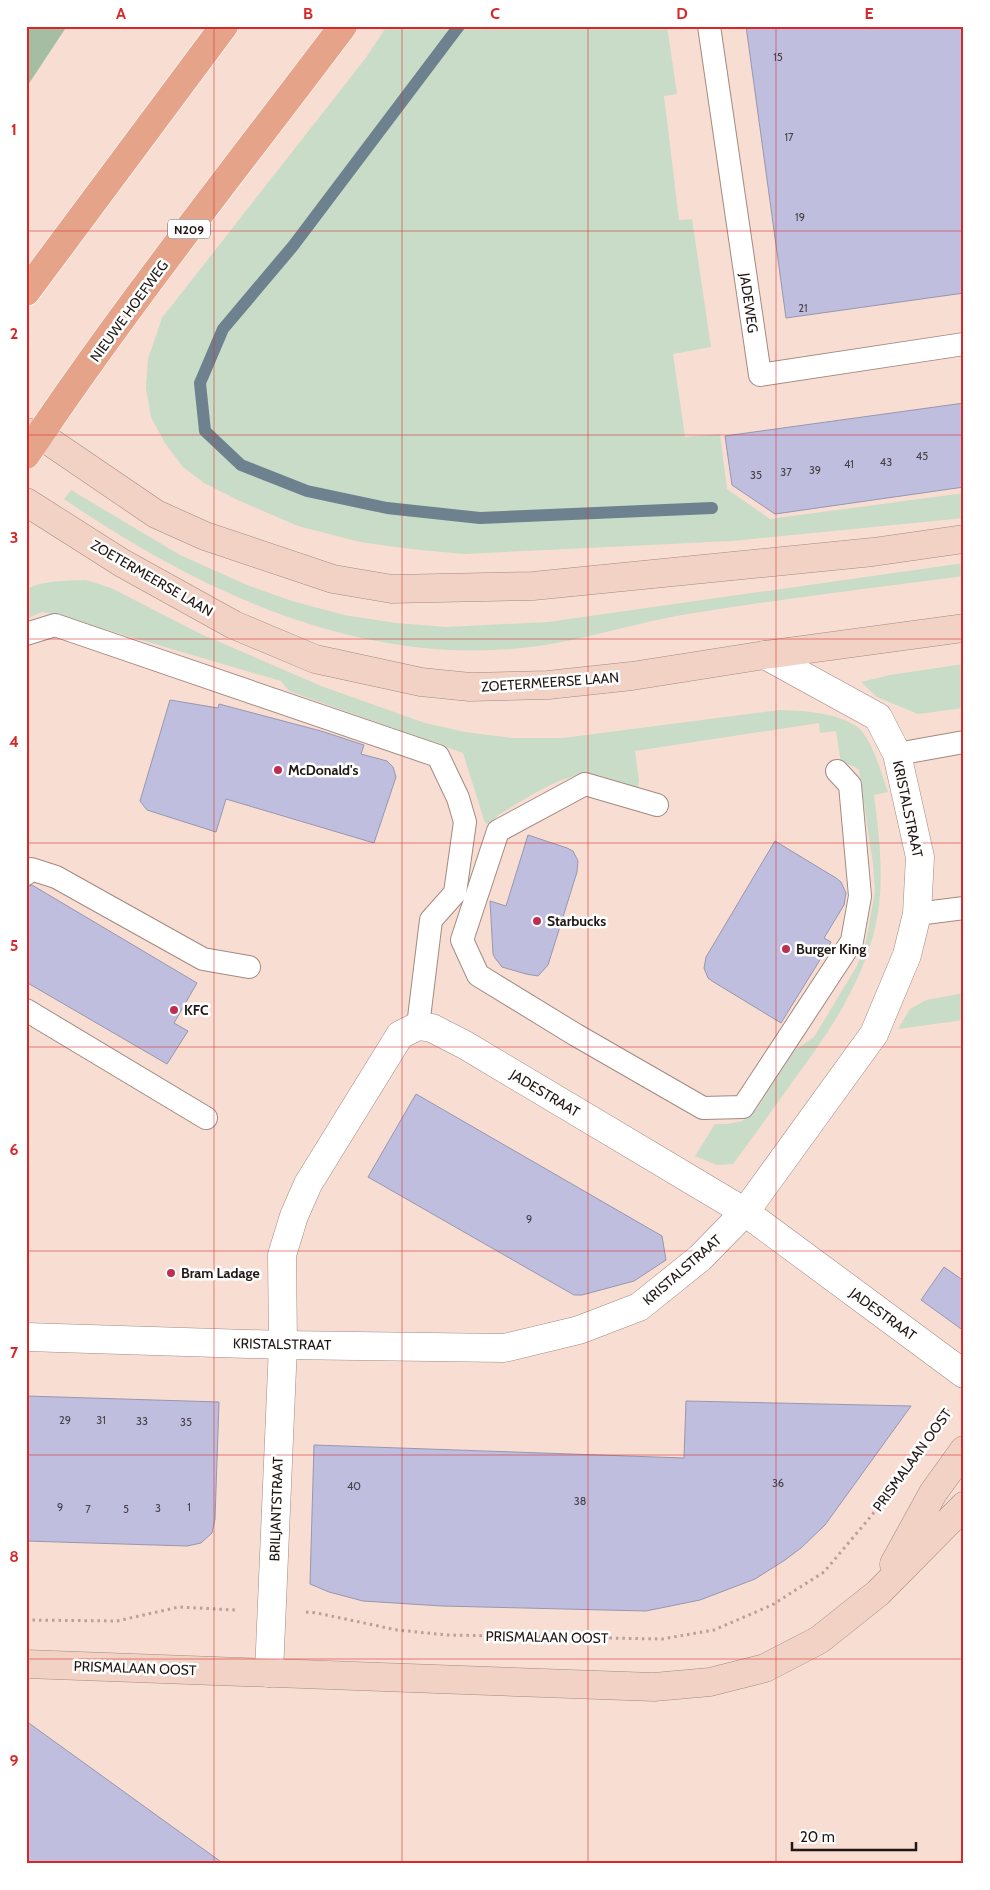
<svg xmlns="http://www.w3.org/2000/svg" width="990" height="1890" font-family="Cabin,sans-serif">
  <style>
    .green { fill: #c8dcc7 }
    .forest { fill: #a5bea3 }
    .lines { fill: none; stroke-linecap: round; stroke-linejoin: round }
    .stream { stroke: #6d818e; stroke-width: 12 }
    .building { fill: #bfbedf; stroke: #9797ae }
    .lane-casing { stroke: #a38a81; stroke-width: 24 }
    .street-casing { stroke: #a38a81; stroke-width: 29 }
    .secondary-casing { stroke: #a38a81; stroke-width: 29 }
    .primary-casing { stroke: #fff; stroke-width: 29 }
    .path { stroke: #b7a198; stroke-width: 3; stroke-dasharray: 2.5 4; stroke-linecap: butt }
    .lane { stroke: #fff; stroke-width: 22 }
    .street { stroke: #fff; stroke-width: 28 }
    .secondary { stroke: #f2d2c4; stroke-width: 28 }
    .primary { stroke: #e5a489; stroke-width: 28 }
    .grid { fill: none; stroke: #d62828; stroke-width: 1; stroke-opacity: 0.55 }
    .poi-dot { fill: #be2e50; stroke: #fff; stroke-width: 2 }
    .labels { text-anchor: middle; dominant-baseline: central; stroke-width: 5; stroke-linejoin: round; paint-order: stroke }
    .number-label { font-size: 11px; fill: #484147 }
    .shield { fill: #fff; stroke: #645d5a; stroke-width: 1 }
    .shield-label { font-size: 12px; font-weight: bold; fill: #211714 }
    .street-label { font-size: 14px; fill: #211714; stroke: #fff }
    .poi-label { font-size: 14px; font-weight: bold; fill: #211714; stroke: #fff; text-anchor: start }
    .neatline { fill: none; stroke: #d62828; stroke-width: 2 }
    .grid-label { font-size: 16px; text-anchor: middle; font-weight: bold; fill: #d62828 }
  </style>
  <rect width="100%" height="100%" fill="#f8ddd2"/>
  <g class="green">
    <path d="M 387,26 L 667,26 L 677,94 L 664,96 L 679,220 L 692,219 L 711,347 L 673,354 L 685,437 L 720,434 L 727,489 L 770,519 L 964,493 L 964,518 L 732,541 L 464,554 L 411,549 L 360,542 L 298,526 L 240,501 L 204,483 L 183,467 L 165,443 L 151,417 L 146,388 L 148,359 L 162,318 L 365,59 Z"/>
    <path d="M 71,490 L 180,555 L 247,585 L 292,601 L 344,615 L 396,623 L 446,627 L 548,622 L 964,563 L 964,576 C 872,588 779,599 688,614 C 640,622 593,637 545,645 C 371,672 204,595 64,499 Z"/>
    <path d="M 86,580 L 111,588 L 201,634 L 321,686 L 425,723 L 465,732 L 512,738 L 563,738 L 780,710 C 805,711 834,712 856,726 C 871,735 882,776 888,792 L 874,795 C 879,834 884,874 878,913 C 867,977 831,1030 793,1081 C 773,1109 753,1137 733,1164 L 717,1165 L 695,1156 L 715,1124 L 728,1124 L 742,1121 L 757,1109 L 795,1050 L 814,1037 L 857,966 L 866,941 L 875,892 L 873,864 L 859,770 L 853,766 L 841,763 L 836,731 L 820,733 L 819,723 L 635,751 L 639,780 L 638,788 C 624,784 611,778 597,775 C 566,769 525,800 498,815 L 491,825 L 485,823 L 463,753 L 289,691 L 281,681 L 56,615 L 42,612 L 26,619 L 26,589 C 45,580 65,581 86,580 Z"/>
    <path d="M 964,664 L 964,708 L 918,714 L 877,697 L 861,682 L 890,675 Z"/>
    <path d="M 964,993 L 964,1020 L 898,1029 L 910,1009 L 926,1000 Z"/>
  </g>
  <path class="forest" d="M 26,26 L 67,26 L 26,88 Z"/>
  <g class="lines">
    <path class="stream" d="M 459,26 L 293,246 L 223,329 L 200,383 L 205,431 L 241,465 L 307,491 L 387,508 L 480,518 L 712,508"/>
  </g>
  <g class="building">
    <path d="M 746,26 L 964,26 L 964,293 L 786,318 Z"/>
    <path d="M 964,403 L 964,487 L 775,514 L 732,485 L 725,436 Z"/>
    <path d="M 170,700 L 218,708 L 219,704 L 321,731 L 364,745 L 361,754 L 387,761 L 393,767 L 396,777 L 374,843 L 226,799 L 216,832 L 147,810 L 140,801 Z"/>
    <path d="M 528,835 L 567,848 L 573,851 L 578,861 L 577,872 L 548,965 L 538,976 L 526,974 L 502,967 L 495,958 L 493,954 L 490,901 L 506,906 Z"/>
    <path d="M 775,841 L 836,878 L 841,882 L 846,893 L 844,905 L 824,938 L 831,942 L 781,1023 L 712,981 L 708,978 L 704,968 L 706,957 Z"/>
    <path d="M 32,885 L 197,983 L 174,1023 L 188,1031 L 167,1064 L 26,982 L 26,887 Z"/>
    <path d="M 416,1094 L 662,1236 L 666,1260 L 634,1281 L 582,1295 L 574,1295 L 368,1177 Z"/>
    <path d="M 944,1267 L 964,1281 L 964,1331 L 921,1300 Z"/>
    <path d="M 26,1396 L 219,1402 L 215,1519 L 212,1533 L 201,1543 L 187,1546 L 26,1541 Z"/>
    <path d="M 686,1401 L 911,1406 L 825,1525 L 801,1548 L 785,1560 L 755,1579 L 700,1600 L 646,1611 L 442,1606 L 363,1601 L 329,1592 L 310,1584 L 314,1445 L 684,1458 Z"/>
    <path d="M 26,1721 L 224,1864 L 26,1864 Z"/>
  </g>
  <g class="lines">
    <defs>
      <g id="lane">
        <path d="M 709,26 L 760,375 L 964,344"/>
        <path d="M 26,634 L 55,625 L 438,756 L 458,798 L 465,822 L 455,893 L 431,920 L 418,1026"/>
        <path d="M 897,754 L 964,742"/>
        <path d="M 657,805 L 585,784 L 498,831 L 462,940 L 478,975 L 576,1035 L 703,1108 L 743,1107 L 852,941 L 860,896 L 850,785 L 837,771"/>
        <path d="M 26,874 L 31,869 L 56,877 L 203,959 L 249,967"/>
        <path d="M 917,914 L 964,908"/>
        <path d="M 26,1010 L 206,1118"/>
      </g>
      <g id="street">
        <path d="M 26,1337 L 283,1345 L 504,1348 L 579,1330 L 639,1307 L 700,1258 L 745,1212 L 874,1034 L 907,955 L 917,914 L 920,857 L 897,754 L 878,717 L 765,655"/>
        <path d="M 269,1673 L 283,1345 L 282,1255 L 294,1216 L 308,1184 L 400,1035 L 418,1026 L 432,1028 L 465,1045 L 745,1212 L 964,1374"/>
      </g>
      <g id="secondary">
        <path d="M 26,432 L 40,435 L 156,514 L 205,536 L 333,579 L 392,589 L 533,586 L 873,552 L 964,539"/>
        <path d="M 26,502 L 122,563 L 234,625 L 315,659 L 421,682 L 470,687 L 548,685 L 632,676 L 765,655 L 964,628"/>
        <path d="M 894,1564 L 933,1493 L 964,1450"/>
        <path d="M 26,1664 L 654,1687 L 710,1682 L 765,1668 L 819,1640 L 878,1593 L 964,1506"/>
      </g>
      <g id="primary">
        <path d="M 26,292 L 224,26"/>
        <path d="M 26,455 C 125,307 236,168 343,26"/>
      </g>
    </defs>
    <use href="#lane" class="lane-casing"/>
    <use href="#street" class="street-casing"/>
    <use href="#secondary" class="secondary-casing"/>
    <use href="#primary" class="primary-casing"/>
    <g class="path">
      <path d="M 939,1422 L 950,1407"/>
      <path d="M 306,1612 L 317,1613 L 397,1630 L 447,1635 L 662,1639 L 714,1630 L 772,1605 L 824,1572 L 872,1515 L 895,1484"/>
      <path d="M 26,1620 L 117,1621 L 179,1607 L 235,1610"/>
    </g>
    <use href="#lane" class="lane"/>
    <use href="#street" class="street"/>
    <use href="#secondary" class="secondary"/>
    <use href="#primary" class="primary"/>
  </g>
  <path class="grid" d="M 214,26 L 214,1864M 402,26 L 402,1864M 588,26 L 588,1864M 776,26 L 776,1864M 26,231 L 964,231M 26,435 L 964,435M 26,639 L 964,639M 26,843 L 964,843M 26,1047 L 964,1047M 26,1251 L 964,1251M 26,1455 L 964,1455M 26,1659 L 964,1659"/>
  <g class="poi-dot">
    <circle cx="278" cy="770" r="5"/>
    <circle cx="537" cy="921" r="5"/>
    <circle cx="786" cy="949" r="5"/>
    <circle cx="174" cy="1010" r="5"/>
    <circle cx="171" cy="1273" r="5"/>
  </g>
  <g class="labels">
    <g class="number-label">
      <text x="778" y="57">15</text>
      <text x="789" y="137">17</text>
      <text x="800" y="217">19</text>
      <text x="803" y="308">21</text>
      <text x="922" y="456">45</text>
      <text x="886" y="462">43</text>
      <text x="849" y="464">41</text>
      <text x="815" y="470">39</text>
      <text x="786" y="472">37</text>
      <text x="756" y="475">35</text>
      <text x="529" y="1219">9</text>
      <text x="65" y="1420">29</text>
      <text x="101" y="1420">31</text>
      <text x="142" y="1421">33</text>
      <text x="186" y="1422">35</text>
      <text x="778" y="1483">36</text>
      <text x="354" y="1486">40</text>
      <text x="580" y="1501">38</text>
      <text x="60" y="1507">9</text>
      <text x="189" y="1507">1</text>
      <text x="158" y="1508">3</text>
      <text x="88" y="1509">7</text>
      <text x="126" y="1509">5</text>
    </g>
    <rect class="shield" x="168" y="219.5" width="42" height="19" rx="4"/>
    <g class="shield-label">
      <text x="189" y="229">N209</text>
    </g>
    <g class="street-label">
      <text transform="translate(749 303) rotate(82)">JADEWEG</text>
      <text transform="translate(129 311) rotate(-54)">NIEUWE HOEFWEG</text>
      <text transform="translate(152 578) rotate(30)">ZOETERMEERSE LAAN</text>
      <text transform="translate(550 682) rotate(-4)">ZOETERMEERSE LAAN</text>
      <text transform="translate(908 809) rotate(78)">KRISTALSTRAAT</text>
      <text transform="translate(545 1093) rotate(31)">JADESTRAAT</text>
      <text transform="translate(682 1270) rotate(-41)">KRISTALSTRAAT</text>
      <text transform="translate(883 1314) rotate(36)">JADESTRAAT</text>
      <text transform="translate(282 1344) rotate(1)">KRISTALSTRAAT</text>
      <text transform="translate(912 1460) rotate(-54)">PRISMALAAN OOST</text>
      <text transform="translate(276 1509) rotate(-88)">BRILJANTSTRAAT</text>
      <text transform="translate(547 1637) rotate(1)">PRISMALAAN OOST</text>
      <text transform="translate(135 1668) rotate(2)">PRISMALAAN OOST</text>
    </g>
    <g class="poi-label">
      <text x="288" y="770">McDonald's</text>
      <text x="547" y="921">Starbucks</text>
      <text x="796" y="949">Burger King</text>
      <text x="184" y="1010">KFC</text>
      <text x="181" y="1273">Bram Ladage</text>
    </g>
  </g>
  <rect width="990" height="1890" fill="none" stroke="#ffffff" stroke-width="55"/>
  <path d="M792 1842v8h124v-8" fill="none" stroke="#211714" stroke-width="2.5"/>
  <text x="800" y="1842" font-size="15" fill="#211714" stroke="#ffffff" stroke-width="4" paint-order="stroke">20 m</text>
  <rect x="28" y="28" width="934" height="1834" class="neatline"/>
  <g class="grid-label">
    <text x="121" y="19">A</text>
    <text x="308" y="19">B</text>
    <text x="495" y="19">C</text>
    <text x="682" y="19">D</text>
    <text x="869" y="19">E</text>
    <text x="14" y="135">1</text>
    <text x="14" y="339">2</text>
    <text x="14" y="543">3</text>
    <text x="14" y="747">4</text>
    <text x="14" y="951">5</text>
    <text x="14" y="1155">6</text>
    <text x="14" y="1358">7</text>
    <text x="14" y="1562">8</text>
    <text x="14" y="1766">9</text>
  </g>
</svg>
